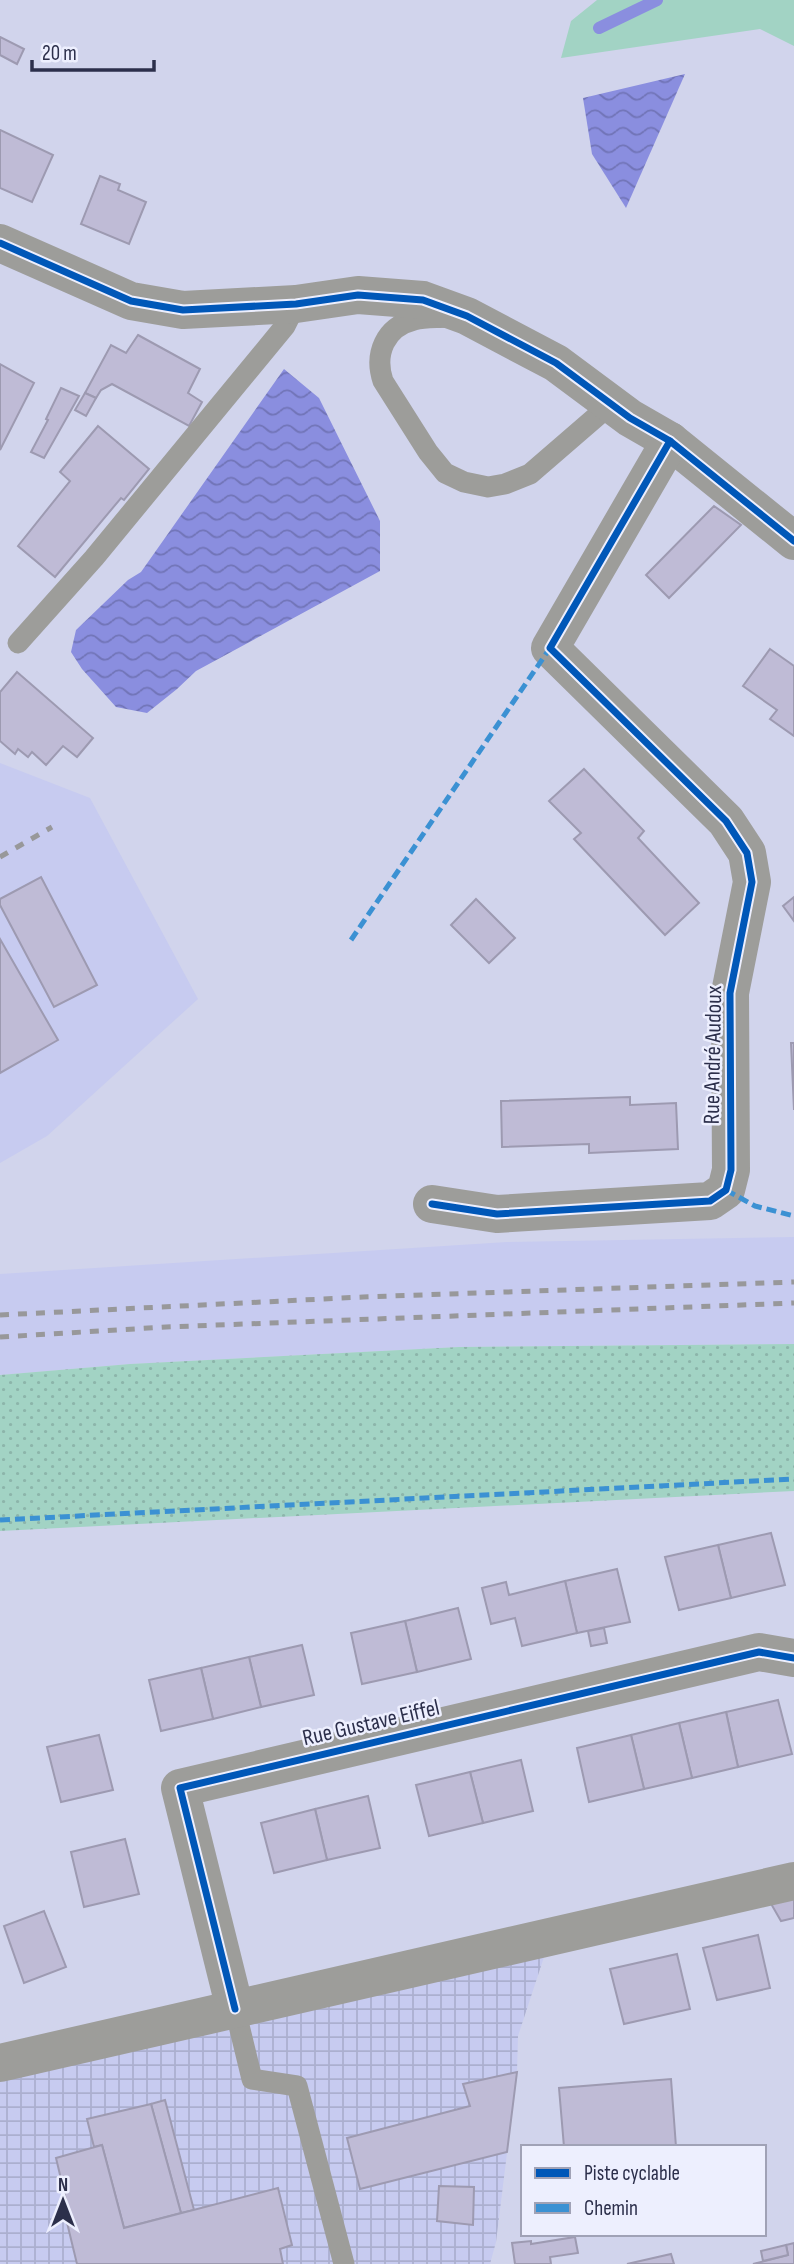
<svg xmlns="http://www.w3.org/2000/svg" width="794" height="2264" font-family="'Sofia Sans Condensed',sans-serif">
  <style>
    .built { fill: #c7cbf0 }
    .industrial { fill: url(#industrial-grid) }
    .grass { fill: #a2d3c4 }
    .garden { fill: url(#garden-dots) }
    .water { fill: url(#water-waves) }
    .lines { fill: none; stroke-linecap: round; stroke-linejoin: round }
    .stream { stroke: #8a8edf; stroke-width: 12 }
    .building { fill: #bfbbd6; stroke: #9d9ab1; stroke-width: 2 }
    .lane { stroke: #9d9d9a; stroke-width: 21 }
    .street { stroke: #9d9d9a; stroke-width: 38 }
    .rail { stroke: #98989a; stroke-width: 5; stroke-dasharray: 9 9; stroke-linecap: butt }
    .quiet { stroke: #3b91d3; stroke-width: 5; stroke-dasharray: 10 5; stroke-linecap: butt }
    .cycleway-casing { stroke: #edeffe; stroke-width: 11 }
    .cycleway { stroke: #0057b8; stroke-width: 7 }
    .labels { text-anchor: middle; dominant-baseline: central; stroke-width: 5; stroke-linejoin: round; paint-order: stroke }
    .street-label { font-size: 23px; fill: #2c2f4b; stroke: #edeffe }
  </style>
  <defs>
    <pattern id="industrial-grid" width="8" height="8" patternUnits="userSpaceOnUse" patternTransform="scale(1.75)"><rect width="8" height="8" fill="#c7cbf0"/><path d="M0 4h8M4 0v8" fill="none" stroke="#abafcf"/></pattern>
    <pattern id="garden-dots" width="8" height="8" patternUnits="userSpaceOnUse" patternTransform="scale(1.75)"><rect width="8" height="8" fill="#a2d3c4"/><path d="M2 2h.1M6 6h.1" fill="none" stroke="#8cb5aa" stroke-width="1.8" stroke-linecap="round"/></pattern>
    <pattern id="water-waves" width="16" height="10" patternUnits="userSpaceOnUse" patternTransform="scale(1.75)"><rect width="16" height="10" fill="#8a8edf"/><path d="M0 5q4-4 8 0t8 0" fill="none" stroke="#7174b7"/></pattern>
  </defs>
  <rect width="100%" height="100%" fill="#d1d4ec"/>
  <g class="built">
    <path d="M 0,763 L 90,798 L 198,999 L 47,1136 L 0,1163 Z"/>
    <path d="M 794,1237 L 794,1344 L 459,1347 L 130,1364 L 0,1375 L 0,1274 L 507,1242 Z"/>
  </g>
  <path class="industrial" d="M 545,1954 L 518,2036 L 517,2072 L 496,2242 L 490,2264 L 0,2264 L 0,2079 Z"/>
  <path class="grass" d="M 597,0 L 794,0 L 794,46 L 760,29 L 561,58 L 571,21 Z"/>
  <path class="garden" d="M 794,1344 L 794,1491 L 0,1531 L 0,1375 L 130,1364 L 459,1347 Z"/>
  <g class="water">
    <path d="M 685,74 L 626,208 L 592,154 L 583,98 Z"/>
    <path d="M 284,369 L 319,398 L 380,521 L 380,571 L 196,671 L 177,689 L 147,713 L 116,707 L 82,669 L 71,652 L 76,630 L 128,580 L 141,572 Z"/>
  </g>
  <g class="lines">
    <path class="stream" d="M 599,28 L 657,0"/>
  </g>
  <g class="building">
    <path d="M 0,37 L 24,49 L 17,64 L 0,55 Z"/>
    <path d="M 0,130 L 53,155 L 32,202 L 0,188 Z"/>
    <path d="M 100,176 L 120,184 L 118,190 L 146,202 L 129,244 L 81,224 Z"/>
    <path d="M 138,335 L 200,369 L 188,393 L 202,402 L 189,426 L 112,384 L 101,390 L 96,398 L 85,393 L 111,345 L 126,353 Z"/>
    <path d="M 0,364 L 34,383 L 0,450 Z"/>
    <path d="M 61,388 L 79,396 L 44,458 L 31,452 L 48,420 L 46,419 Z"/>
    <path d="M 85,393 L 96,398 L 86,416 L 75,410 Z"/>
    <path d="M 98,426 L 149,469 L 124,500 L 121,498 L 55,577 L 18,546 L 70,481 L 60,472 Z"/>
    <path d="M 714,506 L 741,525 L 669,598 L 646,575 Z"/>
    <path d="M 770,649 L 794,666 L 794,736 L 770,719 L 777,710 L 743,686 Z"/>
    <path d="M 17,672 L 93,738 L 77,757 L 63,746 L 46,765 L 32,752 L 28,757 L 18,749 L 15,754 L 0,741 L 0,692 Z"/>
    <path d="M 584,769 L 644,831 L 638,838 L 699,903 L 665,935 L 574,839 L 581,833 L 549,801 Z"/>
    <path d="M 41,877 L 97,985 L 54,1007 L 0,905 L 0,899 Z"/>
    <path d="M 794,897 L 794,921 L 783,906 Z"/>
    <path d="M 476,899 L 515,938 L 489,963 L 451,925 Z"/>
    <path d="M 0,939 L 58,1040 L 0,1073 Z"/>
    <path d="M 791,1043 L 794,1043 L 794,1110 Z"/>
    <path d="M 630,1097 L 630,1105 L 676,1103 L 678,1149 L 589,1153 L 589,1144 L 502,1147 L 501,1101 Z"/>
    <path d="M 771,1533 L 785,1585 L 731,1598 L 718,1545 Z"/>
    <path d="M 718,1545 L 731,1598 L 679,1610 L 665,1557 Z"/>
    <path d="M 617,1569 L 630,1622 L 577,1633 L 565,1581 Z"/>
    <path d="M 565,1581 L 577,1633 L 522,1646 L 515,1618 L 491,1624 L 482,1588 L 506,1582 L 509,1595 Z"/>
    <path d="M 458,1608 L 471,1659 L 417,1672 L 405,1621 Z"/>
    <path d="M 405,1621 L 417,1672 L 362,1684 L 351,1633 Z"/>
    <path d="M 604,1628 L 607,1643 L 591,1646 L 588,1631 Z"/>
    <path d="M 302,1645 L 314,1695 L 261,1707 L 249,1657 Z"/>
    <path d="M 249,1657 L 261,1707 L 213,1719 L 201,1668 Z"/>
    <path d="M 201,1668 L 213,1719 L 161,1731 L 149,1680 Z"/>
    <path d="M 778,1700 L 792,1754 L 738,1767 L 726,1712 Z"/>
    <path d="M 726,1712 L 738,1767 L 692,1778 L 679,1723 Z"/>
    <path d="M 679,1723 L 692,1778 L 644,1789 L 631,1735 Z"/>
    <path d="M 99,1735 L 113,1790 L 61,1802 L 47,1747 Z"/>
    <path d="M 631,1735 L 644,1789 L 589,1802 L 577,1748 Z"/>
    <path d="M 521,1760 L 533,1811 L 483,1823 L 470,1772 Z"/>
    <path d="M 470,1772 L 483,1823 L 429,1836 L 416,1785 Z"/>
    <path d="M 368,1796 L 380,1848 L 327,1860 L 315,1809 Z"/>
    <path d="M 315,1809 L 327,1860 L 274,1873 L 261,1823 Z"/>
    <path d="M 125,1839 L 139,1894 L 84,1907 L 71,1852 Z"/>
    <path d="M 794,1896 L 794,1918 L 781,1921 L 770,1902 Z"/>
    <path d="M 44,1911 L 66,1967 L 24,1983 L 4,1926 Z"/>
    <path d="M 758,1935 L 770,1988 L 717,2000 L 703,1948 Z"/>
    <path d="M 677,1954 L 690,2009 L 624,2024 L 610,1969 Z"/>
    <path d="M 517,2072 L 507,2152 L 360,2189 L 347,2138 L 470,2106 L 463,2084 Z"/>
    <path d="M 671,2079 L 676,2147 L 564,2147 L 559,2088 Z"/>
    <path d="M 165,2100 L 194,2210 L 181,2213 L 151,2104 Z"/>
    <path d="M 151,2104 L 181,2213 L 124,2228 L 102,2145 L 94,2147 L 87,2119 Z"/>
    <path d="M 102,2145 L 124,2228 L 278,2188 L 292,2245 L 280,2249 L 283,2264 L 77,2264 L 62,2202 L 66,2200 L 56,2158 Z"/>
    <path d="M 439,2186 L 474,2187 L 473,2225 L 437,2221 Z"/>
    <path d="M 575,2237 L 578,2253 L 550,2257 L 551,2264 L 515,2264 L 512,2243 L 531,2241 L 531,2244 Z"/>
    <path d="M 794,2243 L 794,2264 L 753,2264 L 788,2255 L 786,2245 Z"/>
    <path d="M 786,2245 L 788,2255 L 763,2261 L 761,2251 Z"/>
    <path d="M 671,2254 L 674,2264 L 627,2264 Z"/>
  </g>
  <g class="lines">
    <g class="lane">
      <path d="M 448,317 C 437,318 424,317 414,320 C 385,327 374,354 383,381 L 428,452 L 445,473 L 464,482 L 488,487 L 505,484 L 530,474 L 611,404"/>
      <path d="M 18,643 L 94,558 L 285,326 L 296,304"/>
      <path d="M 235,2009 L 252,2079 L 297,2086 L 344,2264"/>
    </g>
    <g class="street">
      <path d="M 0,243 L 131,301 L 183,310 L 296,304 L 358,295 L 423,300 L 467,316 L 556,363 L 630,418 L 670,441 L 794,541"/>
      <path d="M 432,1204 L 497,1214 L 710,1201 L 726,1190 L 731,1170 L 730,993 L 752,882 L 747,853 L 726,821 L 550,648 L 670,441"/>
      <path d="M 235,2009 L 180,1788 L 759,1652 L 794,1658"/>
      <path d="M 0,2063 L 794,1881"/>
    </g>
    <g class="rail">
      <path d="M 0,857 L 52,827"/>
      <path d="M 0,1315 L 363,1297 L 794,1282"/>
      <path d="M 0,1337 L 166,1327 L 794,1303"/>
    </g>
    <g class="quiet">
      <path d="M 351,940 L 550,648"/>
      <path d="M 726,1190 L 755,1206 L 794,1216"/>
      <path d="M 0,1520 L 794,1479"/>
    </g>
    <defs>
      <g id="cycleway">
        <path d="M 0,243 L 131,301 L 183,310 L 296,304 L 358,295 L 423,300 L 467,316 L 556,363 L 630,418 L 670,441 L 794,541"/>
        <path d="M 432,1204 L 497,1214 L 710,1201 L 726,1190 L 731,1170 L 730,993 L 752,882 L 747,853 L 726,821 L 550,648 L 670,441"/>
        <path d="M 235,2009 L 180,1788 L 759,1652 L 794,1658"/>
      </g>
    </defs>
    <use href="#cycleway" class="cycleway-casing"/>
    <use href="#cycleway" class="cycleway"/>
  </g>
  <g class="labels">
    <g class="street-label">
      <text transform="translate(713 1055) rotate(-89)">Rue André Audoux</text>
      <text transform="translate(371 1723) rotate(-13)">Rue Gustave Eiffel</text>
    </g>
  </g>
  <rect x="521" y="2145" width="245" height="91" fill="#edeffe" stroke="#a0a2b6" stroke-width="2"/>
  <rect x="535" y="2168" width="35" height="10" fill="#0057b8" stroke="#a0a2b6" stroke-width="2"/>
  <text x="584" y="2180" font-size="21" fill="#2c2f4b">Piste cyclable</text>
  <rect x="535" y="2203" width="35" height="10" fill="#3b91d3" stroke="#a0a2b6" stroke-width="2"/>
  <text x="584" y="2215" font-size="21" fill="#2c2f4b">Chemin</text>
  <g transform="translate(63 2201)" stroke="#edeffe" stroke-width="5" paint-order="stroke">
  <path d="M0-5L12 26L0 18L-12 26Z" fill="#2c2f4b"/>
  <text y="-10" font-size="19" font-weight="bold" text-anchor="middle" fill="#2c2f4b">N</text>
  </g>
  <path d="M32 60v10h122v-10" fill="none" stroke="#2c2f4b" stroke-width="3.5"/>
  <text x="42" y="60" font-size="21" fill="#2c2f4b" stroke="#edeffe" stroke-width="5" paint-order="stroke">20 m</text>
</svg>
